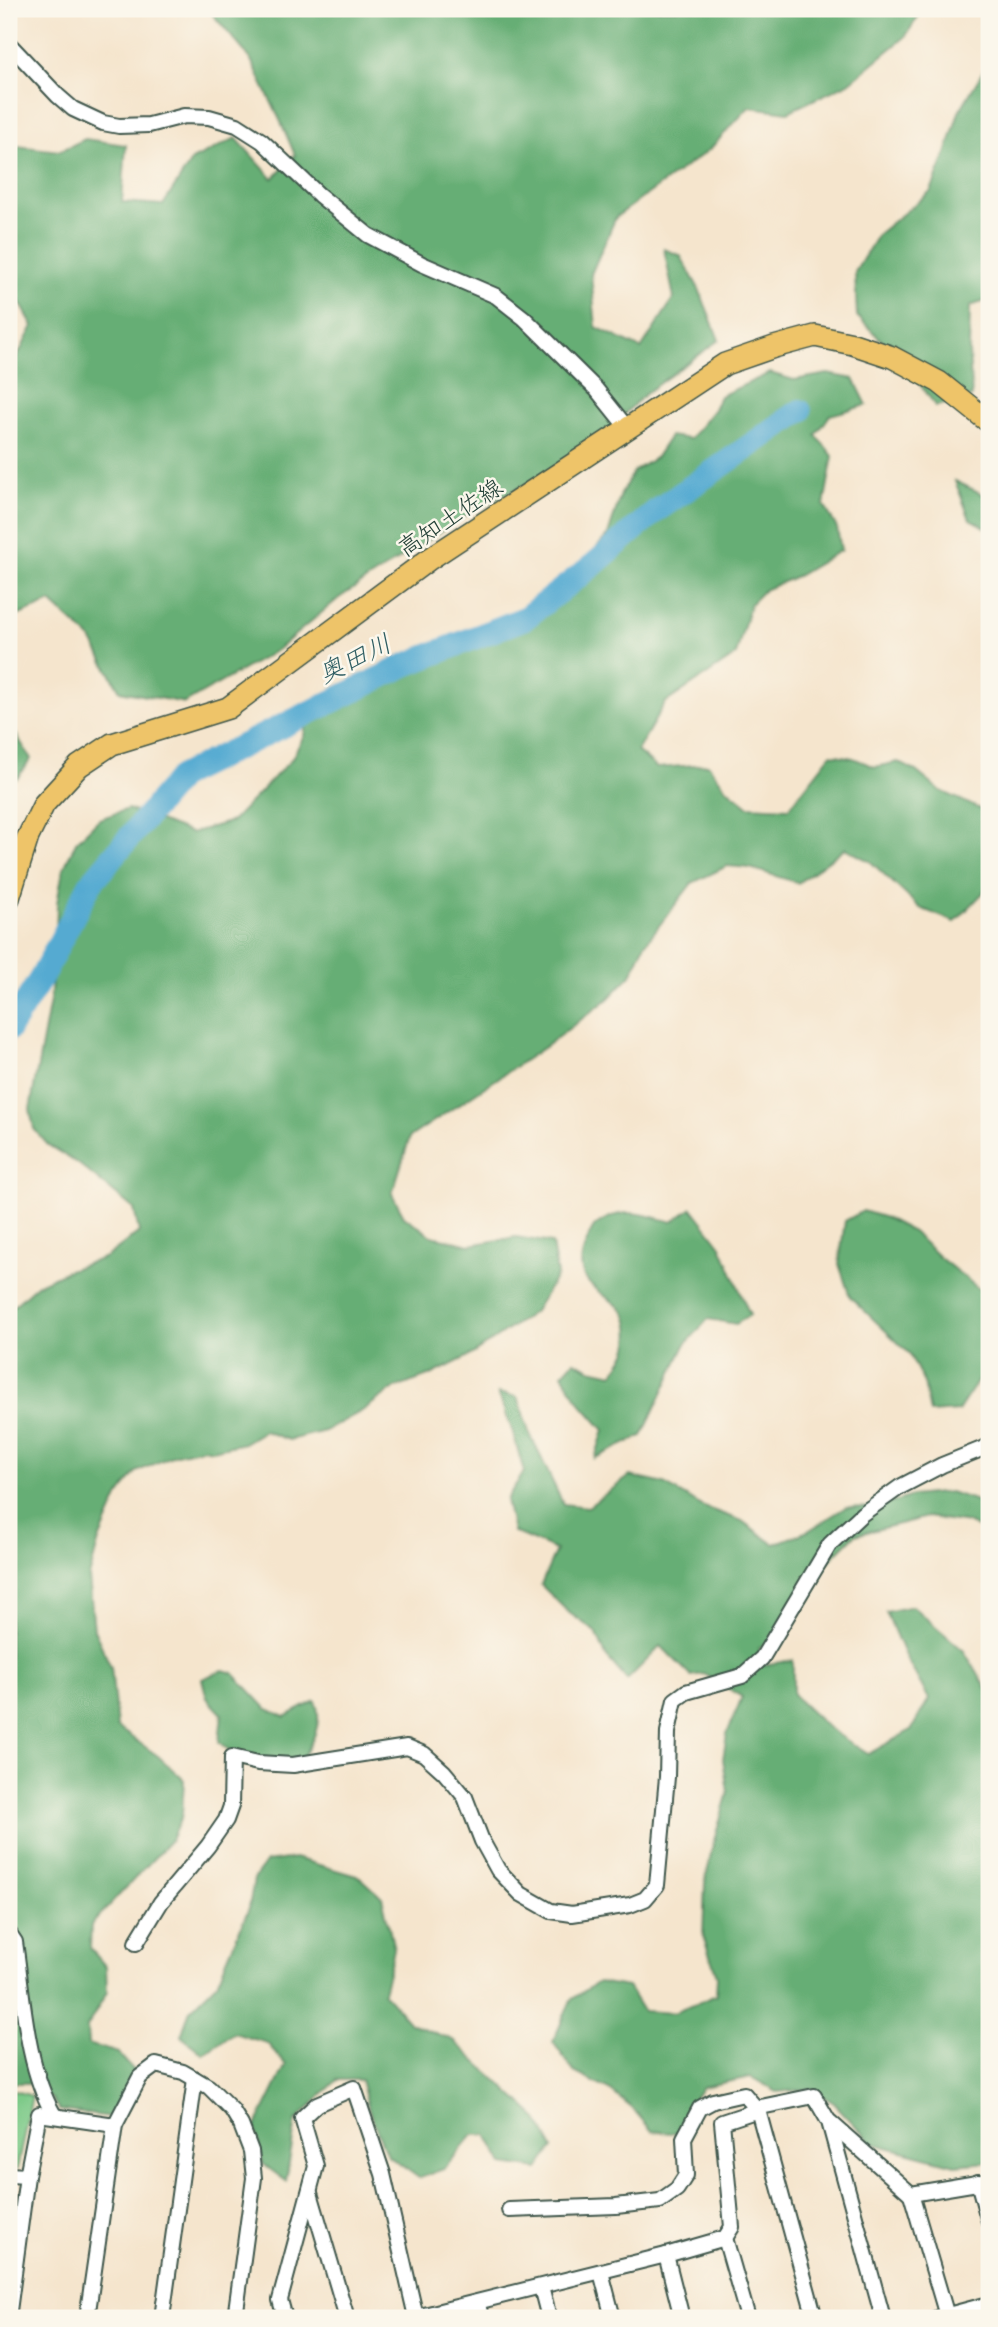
<svg xmlns="http://www.w3.org/2000/svg" width="998" height="2327" font-family="'Playpen Sans','Klee One',sans-serif">
  <style>
    .green { fill: #7eca89; stroke: #4e845e; stroke-width: 2 }
    .forest { fill: #66ae75; stroke: #427654; stroke-width: 2 }
    .lines { fill: none; stroke-linecap: round; stroke-linejoin: round }
    .river { stroke: #55aad1; stroke-width: 24 }
    .minor-casing { stroke: #3f564b; stroke-width: 18 }
    .primary-casing { stroke: #3f564b; stroke-width: 24 }
    .minor { stroke: #fff; stroke-width: 14 }
    .primary { stroke: #eec469; stroke-width: 21 }
    .labels { text-anchor: middle; dominant-baseline: central; stroke-width: 5; stroke-linejoin: round; paint-order: stroke }
    .street-label { font-size: 24px; fill: #1f3d34; stroke: #fbf7ec }
    .water-label { font-size: 26px; font-style: italic; fill: #2f5e63; stroke: #fbf7ec }
  </style>
  <rect width="100%" height="100%" fill="#fbf7ec"/>
  <filter id="ink" filterUnits="userSpaceOnUse"><feTurbulence type="fractalNoise" baseFrequency=".0143" numOctaves="2"/><feDisplacementMap in="SourceGraphic" scale="14" xChannelSelector="R" yChannelSelector="G"/><feConvolveMatrix kernelMatrix="1 2 1 2 8 2 1 2 1" color-interpolation-filters="sRGB"/></filter>
  <filter id="wash" filterUnits="userSpaceOnUse"><feTurbulence type="fractalNoise" baseFrequency=".00686" numOctaves="4" result="noise"/><feDisplacementMap in="SourceGraphic" scale="28" xChannelSelector="R" yChannelSelector="G"/><feGaussianBlur stdDeviation="1.57" result="paint"/><feColorMatrix in="noise" values="0 0 0 0 0 0 0 0 0 0 0 0 0 0 0 0 0 1.4 0 .05"/><feComposite in="paint" operator="in"/></filter>
  <g filter="url(#wash)">
    <rect width="100%" height="100%" fill="#f5e5cd"/>
    <path class="green" d="M 9,2089 L 32,2096 L 17,2169 L 9,2168 Z"/>
    <g class="forest">
      <path d="M 208,9 L 923,9 L 905,37 L 849,83 L 788,112 L 749,107 L 710,149 L 616,217 L 591,274 L 596,327 L 641,349 L 674,298 L 664,249 L 680,255 L 699,289 L 719,340 L 646,393 L 579,458 L 473,511 L 339,598 L 277,650 L 185,703 L 120,691 L 91,639 L 51,602 L 12,618 L 9,642 L 9,365 L 16,359 L 33,326 L 9,283 L 9,145 L 60,151 L 85,139 L 126,145 L 122,202 L 163,205 L 192,160 L 236,138 L 273,179 L 295,155 L 280,120 L 250,58 Z"/>
      <path d="M 989,61 L 989,300 L 970,306 L 969,352 L 972,397 L 936,406 L 903,362 L 857,316 L 855,272 L 878,234 L 931,191 L 946,154 L 959,112 Z"/>
      <path d="M 770,373 L 794,380 L 828,374 L 854,379 L 867,405 L 830,415 L 816,435 L 833,456 L 824,505 L 837,528 L 841,550 L 799,575 L 764,590 L 750,604 L 736,655 L 665,703 L 637,751 L 657,768 L 708,764 L 725,787 L 748,806 L 789,808 L 831,754 L 853,758 L 875,767 L 898,762 L 916,771 L 939,790 L 984,811 L 989,810 L 989,878 L 983,893 L 955,922 L 920,908 L 871,862 L 845,848 L 798,883 L 750,868 L 727,866 L 692,883 L 645,944 L 631,975 L 608,999 L 546,1046 L 410,1137 L 392,1194 L 404,1216 L 432,1236 L 470,1245 L 516,1237 L 552,1243 L 557,1275 L 535,1311 L 471,1355 L 431,1375 L 393,1389 L 362,1411 L 325,1431 L 289,1440 L 264,1431 L 244,1443 L 212,1450 L 204,1448 L 176,1454 L 136,1472 L 118,1497 L 99,1540 L 89,1577 L 94,1630 L 111,1667 L 117,1727 L 158,1756 L 184,1780 L 182,1815 L 171,1840 L 91,1925 L 90,1948 L 106,1967 L 107,1992 L 87,2027 L 88,2044 L 118,2053 L 137,2074 L 120,2106 L 110,2117 L 59,2110 L 52,2099 L 28,2083 L 9,2083 L 9,1310 L 38,1284 L 69,1270 L 106,1257 L 139,1232 L 134,1209 L 80,1165 L 48,1145 L 34,1129 L 30,1109 L 50,1001 L 56,940 L 57,903 L 63,870 L 76,842 L 99,819 L 128,809 L 191,833 L 232,821 L 291,760 L 304,736 L 309,704 L 357,687 L 424,657 L 462,647 L 501,633 L 551,599 L 608,535 L 621,494 L 633,472 L 656,457 L 670,436 L 690,439 L 714,409 L 720,396 Z"/>
      <path d="M 955,481 L 989,497 L 989,529 L 970,519 Z"/>
      <path d="M 9,723 L 31,759 L 17,778 L 9,779 Z"/>
      <path d="M 692,1208 L 721,1246 L 750,1315 L 736,1324 L 708,1319 L 685,1345 L 642,1436 L 595,1458 L 604,1430 L 580,1403 L 562,1374 L 574,1361 L 591,1369 L 613,1374 C 625,1357 632,1347 629,1325 C 624,1291 564,1294 586,1244 C 589,1237 591,1229 596,1225 C 622,1205 643,1214 672,1222 Z"/>
      <path d="M 863,1211 L 886,1218 L 913,1232 L 939,1257 L 989,1297 L 989,1364 L 958,1411 L 930,1413 L 924,1383 L 909,1353 L 850,1297 L 839,1264 L 845,1221 Z"/>
      <path d="M 498,1393 L 518,1397 L 529,1432 L 563,1504 L 588,1507 L 630,1476 L 664,1484 L 704,1507 L 742,1521 L 774,1544 L 808,1531 L 846,1507 L 875,1508 L 912,1496 L 950,1492 L 989,1505 L 989,1533 L 969,1523 L 927,1517 L 855,1535 L 806,1584 L 788,1630 L 759,1648 L 764,1665 L 793,1660 L 793,1695 L 828,1728 L 868,1754 L 911,1730 L 929,1699 L 904,1654 L 886,1612 L 912,1606 L 964,1651 L 989,1692 L 985,1741 L 989,1745 L 989,2162 L 955,2165 L 872,2143 L 834,2103 L 811,2089 L 777,2092 L 751,2077 L 702,2087 L 688,2107 L 681,2134 L 652,2131 L 633,2109 L 611,2091 L 574,2072 L 553,2042 L 571,2000 L 598,1982 L 628,1987 L 643,2011 L 674,2013 L 716,1995 L 717,1976 L 703,1936 L 705,1883 L 713,1844 L 728,1792 L 723,1759 L 727,1734 L 742,1697 L 704,1674 L 691,1676 L 661,1646 L 627,1680 L 606,1656 L 596,1632 L 568,1612 L 541,1585 L 556,1550 L 513,1532 L 506,1500 L 524,1472 L 513,1433 Z"/>
      <path d="M 223,1670 L 233,1673 L 266,1708 L 285,1717 L 315,1701 C 325,1724 310,1746 298,1765 L 236,1756 L 219,1742 L 222,1714 L 207,1698 L 202,1679 Z"/>
      <path d="M 295,1858 L 360,1877 L 382,1897 L 394,1949 L 383,1992 L 410,2023 L 453,2040 L 537,2118 L 553,2148 L 538,2169 L 503,2164 L 487,2135 L 473,2135 L 444,2169 L 419,2178 L 387,2155 L 370,2113 L 361,2080 L 337,2080 L 296,2121 L 286,2181 L 263,2164 L 255,2128 L 286,2065 L 267,2043 L 234,2033 L 203,2054 L 181,2036 L 190,2010 L 217,1983 L 249,1908 L 254,1879 L 266,1862 Z"/>
    </g>
    <g class="lines">
      <path class="river" d="M 9,1029 L 41,978 L 90,884 L 181,776 L 408,664 L 525,618 L 592,566 L 656,511 L 800,411"/>
    </g>
  </g>
  <g filter="url(#ink)">
    <g class="lines">
      <defs>
        <g id="minor">
          <path d="M 9,44 L 58,96 L 73,109 L 103,123 L 119,126 L 149,125 L 184,116 L 209,117 L 237,125 L 262,141 L 319,195 L 368,235 L 422,264 L 496,296 L 524,318 L 596,389 L 628,429"/>
          <path d="M 9,1933 L 15,1942 C 23,1996 26,2067 54,2115"/>
          <path d="M 136,1943 L 161,1902 L 208,1846 L 226,1820 L 231,1806 L 232,1757 L 258,1763 L 293,1765 L 407,1747 L 424,1754 L 444,1772 L 465,1797 L 482,1841 L 498,1870 L 521,1894 L 551,1911 L 572,1914 L 630,1905 L 645,1899 L 657,1885 L 667,1777 L 668,1732 L 675,1700 L 686,1692 L 742,1676 L 762,1658 L 830,1544 L 862,1514 L 900,1487 L 942,1465 L 989,1446"/>
          <path d="M 758,2110 L 815,2318"/>
          <path d="M 830,2122 L 911,2194 L 989,2181"/>
          <path d="M 9,2175 L 27,2176 L 39,2114 L 115,2125"/>
          <path d="M 978,2182 L 989,2222"/>
          <path d="M 310,2193 L 347,2318"/>
          <path d="M 911,2194 L 947,2316"/>
          <path d="M 509,2210 L 616,2206 L 660,2201 L 677,2189 L 686,2175 L 684,2138 L 700,2108 L 713,2101 L 744,2094 L 756,2108"/>
          <path d="M 725,2238 L 748,2318"/>
          <path d="M 666,2255 L 682,2318"/>
          <path d="M 601,2272 L 613,2318"/>
          <path d="M 541,2287 L 549,2318"/>
          <path d="M 477,2303 L 482,2318"/>
          <path d="M 9,2311 L 27,2176"/>
          <path d="M 87,2318 L 115,2125 L 140,2077 L 156,2065 L 183,2072 L 209,2087 L 232,2110 L 241,2125 L 251,2151 L 254,2178 L 235,2318"/>
          <path d="M 162,2318 L 195,2079"/>
          <path d="M 285,2318 L 280,2300 L 316,2166 L 302,2118 L 317,2104 L 354,2088 L 383,2174 L 416,2317 L 666,2255 L 725,2238 L 732,2227 L 722,2122 L 758,2110 L 756,2108 L 814,2096 L 829,2122 L 883,2318"/>
          <path d="M 937,2318 L 989,2304"/>
        </g>
        <path id="primary" d="M 9,898 L 28,837 L 44,804 L 79,766 L 112,744 L 228,708 L 428,560 L 725,364 L 774,347 L 815,336 L 853,344 L 892,357 L 939,382 L 989,422"/>
      </defs>
      <use href="#minor" class="minor-casing"/>
      <use href="#primary" class="primary-casing"/>
      <use href="#minor" class="minor"/>
      <use href="#primary" class="primary"/>
    </g>
  </g>
  <g class="labels">
    <g class="street-label">
      <text transform="translate(449 516) rotate(-34)">高知土佐線</text>
    </g>
    <g class="water-label">
      <text transform="translate(354 657) rotate(-26)">奥田川</text>
    </g>
  </g>
  <rect width="998" height="2327" fill="none" stroke="#fbf7ec" stroke-width="35"/>
</svg>
